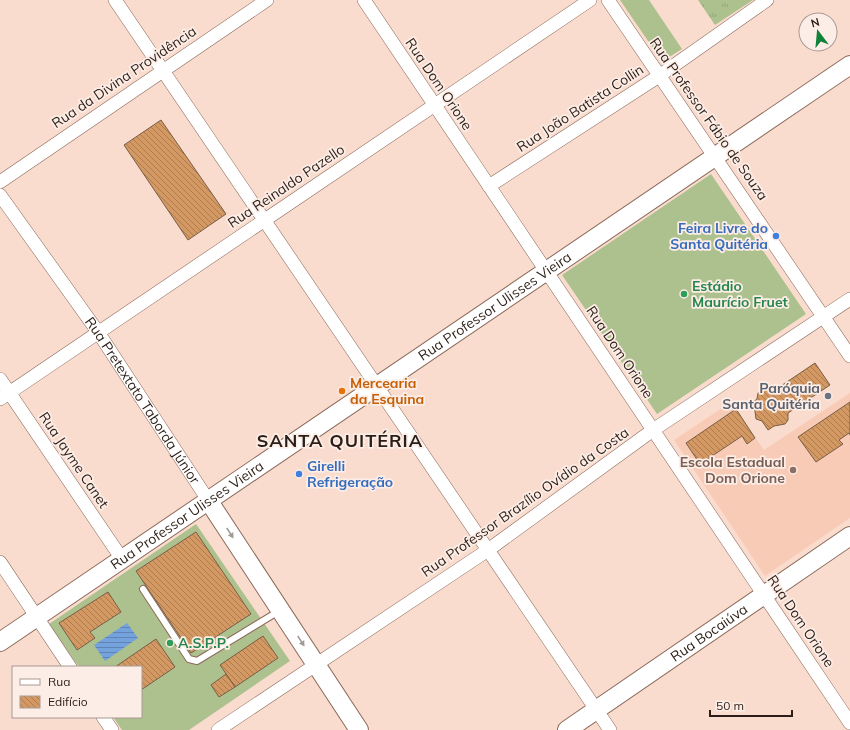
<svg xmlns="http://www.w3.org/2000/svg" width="850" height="730" font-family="Mulish,sans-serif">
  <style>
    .built { fill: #f8cbb7 }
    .grass { fill: #adc18e }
    .park { fill: url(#park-tufts) }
    .water { fill: url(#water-rules) }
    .building { fill: url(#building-back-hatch); stroke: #785e47 }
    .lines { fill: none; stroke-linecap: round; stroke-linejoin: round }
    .lane-casing { stroke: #8b6a5b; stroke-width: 8 }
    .street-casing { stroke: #8b6a5b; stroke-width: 14 }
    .secondary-casing { stroke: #8b6a5b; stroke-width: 20 }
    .lane { stroke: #fff; stroke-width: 6 }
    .street { stroke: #fff; stroke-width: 13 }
    .secondary { stroke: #fff; stroke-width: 18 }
    .oneway { fill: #a09a97 }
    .shop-dot { fill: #3f7fe0; stroke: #fcede6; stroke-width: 1.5 }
    .leisure-dot { fill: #2e9e5b; stroke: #fcede6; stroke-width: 1.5 }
    .food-dot { fill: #e8710a; stroke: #fcede6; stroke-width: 1.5 }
    .worship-dot { fill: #6b7280; stroke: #fcede6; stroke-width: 1.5 }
    .education-dot { fill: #8d6e63; stroke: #fcede6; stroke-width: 1.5 }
    .labels { text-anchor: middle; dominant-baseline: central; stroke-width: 3.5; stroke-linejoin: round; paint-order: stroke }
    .street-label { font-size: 14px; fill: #2b1e17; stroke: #fcede6 }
    .shop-label { font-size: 14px; font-weight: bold; fill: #366cbe; stroke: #fcede6; text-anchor: end }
    .leisure-label { font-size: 14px; font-weight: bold; fill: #27864d; stroke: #fcede6; text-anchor: start }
    .food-label { font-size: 14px; font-weight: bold; fill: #c56008; stroke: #fcede6; text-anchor: start }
    .worship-label { font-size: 14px; font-weight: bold; fill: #5b616d; stroke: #fcede6; text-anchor: end }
    .education-label { font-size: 14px; font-weight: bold; fill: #785e54; stroke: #fcede6; text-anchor: end }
    .district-label { font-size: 18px; font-weight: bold; letter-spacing: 1px; fill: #2b1e17; stroke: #fcede6 }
  </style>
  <defs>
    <pattern id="park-tufts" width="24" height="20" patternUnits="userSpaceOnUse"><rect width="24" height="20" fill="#adc18e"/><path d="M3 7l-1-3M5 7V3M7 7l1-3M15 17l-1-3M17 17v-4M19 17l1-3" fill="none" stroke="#95a57a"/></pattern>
    <pattern id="water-rules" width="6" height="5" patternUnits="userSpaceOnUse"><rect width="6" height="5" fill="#74a2dd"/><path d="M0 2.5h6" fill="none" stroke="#5f83b2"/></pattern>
    <pattern id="building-back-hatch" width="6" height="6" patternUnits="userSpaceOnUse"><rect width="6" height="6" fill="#d49962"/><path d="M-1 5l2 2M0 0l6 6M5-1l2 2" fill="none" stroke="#ac7c50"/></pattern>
  </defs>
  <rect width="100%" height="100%" fill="#fadcce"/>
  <path class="built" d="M 850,393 L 850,518 L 765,576 L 674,440 L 731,402 L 764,450 Z"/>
  <g class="grass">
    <path d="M 620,0 L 649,0 L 682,49 L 666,59 L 659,57 Z"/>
    <path d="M 711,174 L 806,314 L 657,414 L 562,275 Z"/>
    <path d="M 196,524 L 290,661 L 189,730 L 122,730 L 113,717 L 141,717 L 141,667 L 79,667 L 49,624 Z"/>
  </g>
  <path class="park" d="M 698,0 L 753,0 L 715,25 Z"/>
  <path class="water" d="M 127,623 L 138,638 L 105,661 L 94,645 Z"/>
  <g class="building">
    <path d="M 161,120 L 226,214 L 188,240 L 124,145 Z"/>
    <path d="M 815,363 L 830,385 L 788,413 L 788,420 L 785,424 L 774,426 L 768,430 L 762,421 L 756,419 L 755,411 L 751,404 L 757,399 L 758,393 L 766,389 L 772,392 Z"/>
    <path d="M 850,402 L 850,435 L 849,433 L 839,440 L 843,444 L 816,462 L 798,437 Z"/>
    <path d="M 736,409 L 755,438 L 747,444 L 742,436 L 700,464 L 686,443 Z"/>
    <path d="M 196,532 L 251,614 L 191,653 L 136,571 Z"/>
    <path d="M 108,592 L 121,612 L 90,632 L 95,638 L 77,650 L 59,623 Z"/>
    <path d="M 263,636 L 278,658 L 235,687 L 220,665 Z"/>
    <path d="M 156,639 L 175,667 L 141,690 L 141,667 L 115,667 Z"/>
    <path d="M 226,674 L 235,687 L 219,697 L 211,685 Z"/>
  </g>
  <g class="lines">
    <defs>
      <path id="lane" d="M 143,589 L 189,659 L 197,661 L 279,611"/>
      <g id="street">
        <path d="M 115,0 L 610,730"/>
        <path d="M 364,0 L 850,723"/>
        <path d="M 608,0 L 850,356"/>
        <path d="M 0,182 L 267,0"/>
        <path d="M 489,186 L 659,76 L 767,0"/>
        <path id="s1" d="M 0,195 L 98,332 L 208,500"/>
        <path d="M 0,379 L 122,559"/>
        <path d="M 0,399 L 590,0"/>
        <path d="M 0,562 L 70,667"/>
        <path d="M 103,717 L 112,730"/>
        <path d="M 218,730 L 488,550 L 653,430 L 850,299"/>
      </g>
      <g id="secondary">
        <path d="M 208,500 L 359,730"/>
        <path id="s2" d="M 0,642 L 850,65"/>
        <path id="s3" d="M 567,730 L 850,536"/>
      </g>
    </defs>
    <use href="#lane" class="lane-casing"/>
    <use href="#street" class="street-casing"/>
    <use href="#secondary" class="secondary-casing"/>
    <use href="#lane" class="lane"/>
    <use href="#street" class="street"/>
    <use href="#secondary" class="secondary"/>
  </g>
  <defs><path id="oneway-solid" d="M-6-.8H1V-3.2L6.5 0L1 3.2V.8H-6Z"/></defs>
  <g class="oneway">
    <use href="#oneway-solid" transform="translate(230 533) rotate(57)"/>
    <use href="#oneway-solid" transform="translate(301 641) rotate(57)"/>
  </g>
  <g class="shop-dot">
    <circle cx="776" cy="236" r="4"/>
    <circle cx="299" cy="474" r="4"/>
  </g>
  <g class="leisure-dot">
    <circle cx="684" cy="294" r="4"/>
    <circle cx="170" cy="643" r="4"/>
  </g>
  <circle class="food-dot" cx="342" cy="391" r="4"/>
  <circle class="worship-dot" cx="828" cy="396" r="4"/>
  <circle class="education-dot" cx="793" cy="470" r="4"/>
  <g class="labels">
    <g class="street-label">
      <text transform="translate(124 77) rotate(-34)">Rua da Divina Providência</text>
      <text transform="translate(439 84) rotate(56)">Rua Dom Orione</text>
      <text transform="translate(580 108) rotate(-33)">Rua João Batista Collin</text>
      <text transform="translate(709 119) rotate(55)">Rua Professor Fábio de Souza</text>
      <text transform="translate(286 186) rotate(-34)">Rua Reinaldo Pazello</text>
      <text stroke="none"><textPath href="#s2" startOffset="598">Rua Professor Ulisses Vieira</textPath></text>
      <text transform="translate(620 352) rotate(56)">Rua Dom Orione</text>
      <text stroke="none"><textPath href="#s1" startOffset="250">Rua Pretextato Taborda Júnior</textPath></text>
      <text transform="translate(74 460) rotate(56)">Rua Jayme Canet</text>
      <text transform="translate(525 502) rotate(-35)">Rua Professor Brazílio Ovídio da Costa</text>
      <text stroke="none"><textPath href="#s2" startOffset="226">Rua Professor Ulisses Vieira</textPath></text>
      <text transform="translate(801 621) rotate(56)">Rua Dom Orione</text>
      <text stroke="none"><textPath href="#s3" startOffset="172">Rua Bocaiúva</textPath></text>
    </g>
    <g class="shop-label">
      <text x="768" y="228">Feira Livre do<tspan x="768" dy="16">Santa Quitéria</tspan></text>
      <text x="307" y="466" text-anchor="start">Girelli<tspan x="307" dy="16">Refrigeração</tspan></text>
    </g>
    <g class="leisure-label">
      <text x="692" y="286">Estádio<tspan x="692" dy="16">Maurício Fruet</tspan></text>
      <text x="178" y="643">A.S.P.P.</text>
    </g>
    <g class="food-label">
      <text x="350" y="383">Mercearia<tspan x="350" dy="16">da Esquina</tspan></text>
    </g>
    <g class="worship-label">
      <text x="820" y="388">Paróquia<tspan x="820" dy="16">Santa Quitéria</tspan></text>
    </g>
    <g class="education-label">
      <text x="785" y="462">Escola Estadual<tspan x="785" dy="16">Dom Orione</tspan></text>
    </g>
    <g class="district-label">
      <text x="340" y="440">SANTA QUITÉRIA</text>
    </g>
  </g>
  <rect x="12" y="666" width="130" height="52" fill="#fcede6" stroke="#a89a93"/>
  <rect x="20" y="679" width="20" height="6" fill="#ffffff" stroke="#a89a93"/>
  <text x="48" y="686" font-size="12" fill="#2b1e17">Rua</text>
  <rect x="20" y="696" width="20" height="12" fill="url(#building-back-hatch)" stroke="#a89a93"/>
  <text x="48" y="706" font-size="12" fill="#2b1e17">Edifício</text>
  <g transform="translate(818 32) rotate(344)"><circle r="19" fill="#fcede6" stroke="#a89a93"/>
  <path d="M0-3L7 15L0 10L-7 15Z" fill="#0f8138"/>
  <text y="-6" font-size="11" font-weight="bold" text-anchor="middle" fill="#2b1e17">N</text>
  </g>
  <path d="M710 710v6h82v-6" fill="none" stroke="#2b1e17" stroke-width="2"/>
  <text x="716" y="710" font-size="12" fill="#2b1e17" stroke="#fcede6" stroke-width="3" paint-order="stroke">50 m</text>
</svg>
